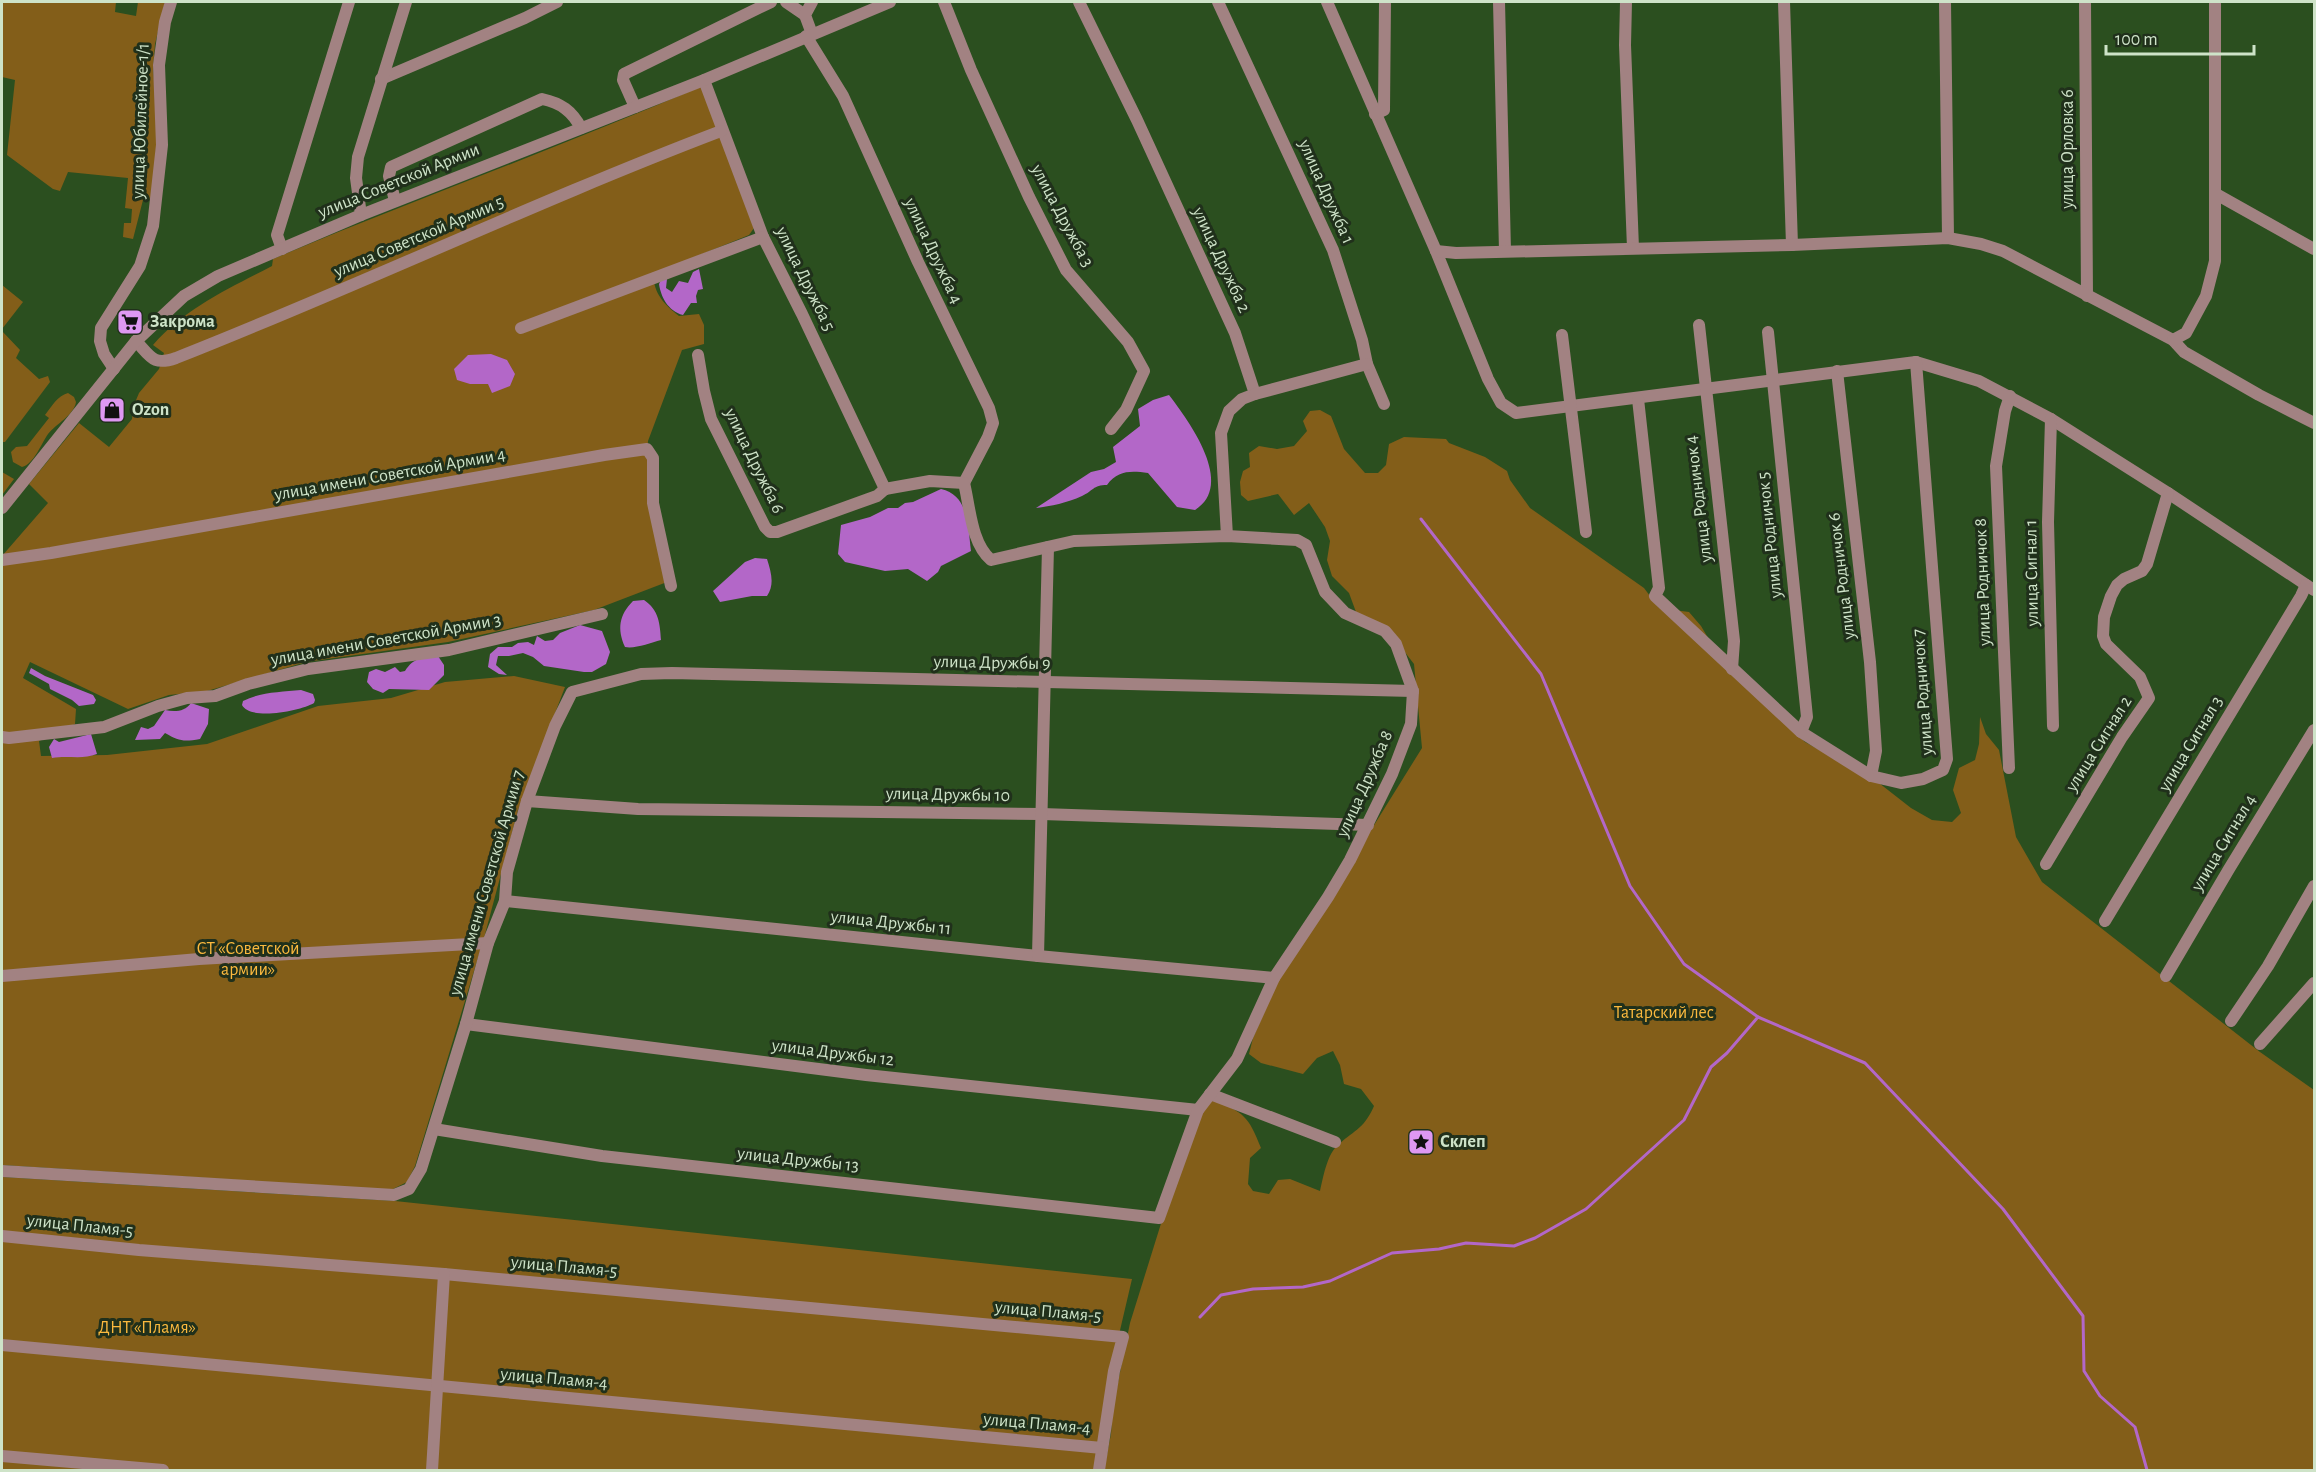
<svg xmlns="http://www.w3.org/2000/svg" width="2316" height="1472" font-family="'Alegreya Sans',sans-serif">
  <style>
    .green { fill: #835e19 }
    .water { fill: #b367c8 }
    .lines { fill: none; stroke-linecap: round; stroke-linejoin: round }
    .stream { stroke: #b367c8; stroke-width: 3 }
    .minor { stroke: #a28282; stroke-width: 12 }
    .labels { text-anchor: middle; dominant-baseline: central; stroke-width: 6; stroke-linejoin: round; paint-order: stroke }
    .street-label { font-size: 18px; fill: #cee3c8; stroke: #20301b }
    .poi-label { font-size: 18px; font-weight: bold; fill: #cee3c8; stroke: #20301b; text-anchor: start }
    .park-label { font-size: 18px; fill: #fbb93e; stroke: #20301b }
  </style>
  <rect width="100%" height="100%" fill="#2b4f1f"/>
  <g class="green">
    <path d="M 2,2 L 116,2 L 115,12 L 136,16 L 138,2 L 165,2 L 155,44 L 153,68 L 158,124 L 152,199 L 143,200 L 133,239 L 123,237 L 124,223 L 131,223 L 132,209 L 125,208 L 128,178 L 68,172 L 60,191 L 53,189 L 7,155 L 15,80 L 2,77 Z"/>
    <path d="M 702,86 L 754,228 L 749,235 L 653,274 C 654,294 664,304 679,316 L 699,314 L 704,325 L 704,344 L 682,350 L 648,441 L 647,456 L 667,582 L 594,610 L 448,642 L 306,662 L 207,691 L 169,695 L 128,709 L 30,662 L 23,678 L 76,709 L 75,724 L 39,741 L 41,756 L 107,755 L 207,744 L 318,706 L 391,698 L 445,682 L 514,676 L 565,687 L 518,810 L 484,938 L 415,1166 L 407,1182 L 391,1190 L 2,1165 L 2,556 L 48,503 L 29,484 L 79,423 L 109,447 L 132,419 L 134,405 L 139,393 L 159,369 L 164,353 L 153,345 C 185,308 230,288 272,266 L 273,259 C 416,199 561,147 702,86 Z"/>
    <path d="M 2,285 L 23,302 L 2,329 Z"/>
    <path d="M 2,331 L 20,350 L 16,358 L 39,379 L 48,376 L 50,382 L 5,442 L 2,442 Z"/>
    <path d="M 68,393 L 74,397 L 76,402 C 74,415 56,424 48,434 C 41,444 34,464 22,467 L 13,462 L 11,452 L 16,447 L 27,446 L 49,418 L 45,415 C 52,406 57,396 68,393 Z"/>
    <path d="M 1320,410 L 1331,416 L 1344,449 L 1365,473 L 1378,473 L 1386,465 L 1389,444 L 1404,437 L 1446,439 L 1449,443 L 1485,457 L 1507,471 L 1510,480 L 1530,508 L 1644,588 L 1659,608 L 1689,612 L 1701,626 L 1726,668 L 1805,742 L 1879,783 L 1911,808 L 1932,820 L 1952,822 L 1961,813 L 1953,790 L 1959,768 L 1975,760 L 1979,744 L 1980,717 L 1986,734 L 1999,750 L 2016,837 L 2042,882 L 2260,1052 L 2314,1090 L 2314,1470 L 1104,1470 L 1111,1434 L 1113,1407 L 1130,1323 L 1178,1169 L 1198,1119 L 1212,1099 C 1244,1113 1248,1115 1261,1148 L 1250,1158 L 1248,1184 L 1253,1191 L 1269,1194 L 1278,1180 L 1290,1179 L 1320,1191 C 1323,1178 1327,1156 1336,1147 C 1353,1130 1363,1131 1374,1106 L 1361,1089 L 1344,1084 L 1340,1065 L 1333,1051 L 1317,1058 L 1303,1074 L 1261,1063 L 1249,1054 L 1253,1038 L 1279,978 L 1422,748 L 1414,664 L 1387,629 L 1356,612 L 1349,593 L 1332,576 L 1327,560 L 1330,541 L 1325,527 L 1309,503 L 1294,515 L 1278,494 L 1248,501 L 1241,495 L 1240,482 L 1243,471 L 1250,467 L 1249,453 L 1259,446 L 1277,449 L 1294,446 L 1307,431 L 1303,421 L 1310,411 Z"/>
    <path d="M 2,472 L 14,479 L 2,495 Z"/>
    <path d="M 2,1177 L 395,1201 L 1132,1279 L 1110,1373 L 1094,1470 L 2,1470 Z"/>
  </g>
  <g class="water">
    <path d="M 699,269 L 703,289 L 698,290 L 696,296 L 697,303 L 691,303 L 683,315 C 668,311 661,297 659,284 L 661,280 L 667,279 L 666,288 L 672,292 L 679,281 L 688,283 L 693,272 Z"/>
    <path d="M 491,354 L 507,360 L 515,374 L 510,386 L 492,393 L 488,384 L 470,384 L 457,380 L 454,369 L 468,355 Z"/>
    <path d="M 1169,395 C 1189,421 1236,485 1195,510 L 1177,507 L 1148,473 C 1131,471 1118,470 1107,485 C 1093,485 1093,491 1082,496 C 1067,503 1051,506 1036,508 L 1091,472 L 1104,469 L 1116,462 L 1113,447 L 1140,426 L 1138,409 L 1153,400 Z"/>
    <path d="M 941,489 C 969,495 968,527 971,551 L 941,566 L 938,572 L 927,581 L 908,569 L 885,571 L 845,562 L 838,554 L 841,525 L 870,517 L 888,508 L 898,508 L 905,503 L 913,502 Z"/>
    <path d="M 755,558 L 767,559 C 771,572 775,584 767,596 L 752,596 L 720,602 L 713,591 L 745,562 Z"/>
    <path d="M 644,600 C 659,610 660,624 661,640 C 650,643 635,649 625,647 C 617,629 619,615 633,601 Z"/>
    <path d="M 580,625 L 602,631 L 610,652 L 606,664 L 592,672 L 584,672 L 544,666 L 533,657 L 523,653 L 509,656 L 498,656 L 496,665 L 507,675 L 499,674 L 488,667 L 490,654 L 498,647 L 512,647 L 518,643 L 528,642 L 534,645 L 537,636 L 545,641 L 553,640 L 560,633 Z"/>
    <path d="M 438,656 L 444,665 L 444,675 L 429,690 L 389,689 L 383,693 L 373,689 L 367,682 L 369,672 L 376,669 L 385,672 L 395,667 L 400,672 L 405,671 C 414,657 422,658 438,656 Z"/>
    <path d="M 31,668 L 45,676 L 93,695 L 96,700 L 94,704 L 79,706 L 72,700 L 50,689 L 49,684 L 29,673 Z"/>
    <path d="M 301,690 L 313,694 L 315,700 L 314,703 C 301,711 250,721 242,705 L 243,701 C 261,692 281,692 301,690 Z"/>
    <path d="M 191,703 L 209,709 L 208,724 L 200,739 C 183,742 179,741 165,733 L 160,739 L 135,740 L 141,727 L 148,729 L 154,726 L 165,710 C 174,712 185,712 191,703 Z"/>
    <path d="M 91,734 L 97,754 C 82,760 68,755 52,758 L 49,747 L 54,739 L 59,742 Z"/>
  </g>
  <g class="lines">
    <g class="stream">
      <path d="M 1421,519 L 1541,674 L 1630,886 L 1684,964 L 1758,1017"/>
      <path d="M 1200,1317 L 1221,1295 L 1253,1289 L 1303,1287 L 1330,1281 L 1392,1253 L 1439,1249 L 1466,1243 L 1514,1246 L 1535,1238 L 1586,1209 L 1684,1120 L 1711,1067 L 1727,1053 L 1758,1017 L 1865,1063 L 2003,1209 L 2083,1316 L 2084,1371 L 2100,1396 L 2135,1427 L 2147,1470"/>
    </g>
    <g class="minor">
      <path d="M 786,2 L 805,15"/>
      <path d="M 812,2 L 805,15 L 812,34"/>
      <path d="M 944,2 L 971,70 L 1029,197 L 1066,270 L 1128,342 L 1144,371 L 1126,410 L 1111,429"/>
      <path d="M 1079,2 L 1137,120 L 1235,333 L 1255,394 L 1242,399 L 1229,411 L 1221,433 L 1227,536"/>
      <path d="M 1218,2 L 1333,250 L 1362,340 L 1367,364 L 1384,404"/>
      <path d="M 1327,2 L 1436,251 L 1488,379 L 1501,403 L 1516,413 L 1916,362 L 1979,381 L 2051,419 L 2168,493 L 2314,590"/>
      <path d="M 1499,2 L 1505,251"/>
      <path d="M 1626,2 L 1625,45 L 1633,248"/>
      <path d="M 1784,2 L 1792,245"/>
      <path d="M 1945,2 L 1948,238"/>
      <path d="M 2085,2 L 2087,296"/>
      <path d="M 806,36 L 843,96 L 918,262 L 989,408 L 993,423 L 988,437 L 964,483"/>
      <path d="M 381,79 L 525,18 L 557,2"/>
      <path d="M 704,80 L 763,237 L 802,314 L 885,489"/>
      <path d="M 635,107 L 623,80 L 624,74 L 771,2"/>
      <path d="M 1375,114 L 1384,110 L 1385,2"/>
      <path d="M 2216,194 L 2314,249"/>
      <path d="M 395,201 L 389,176 L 391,167 L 542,99 C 561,103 572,111 581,128"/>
      <path d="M 361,215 L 356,178 L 358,157 L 406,2"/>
      <path d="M 282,249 L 277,235 L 349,2"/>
      <path d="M 1436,251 L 1456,253 L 1792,245 L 1948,238 L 1981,244 L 2003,251 L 2173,340 L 2184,352 L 2259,395 L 2314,423"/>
      <path d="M 1699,325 L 1734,641 L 1732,669"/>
      <path d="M 521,328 L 763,237"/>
      <path d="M 1768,332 L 1807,717 L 1801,732"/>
      <path d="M 1562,335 L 1586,532"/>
      <path d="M 2173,340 L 2186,333 L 2206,296 L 2215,261 L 2215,2"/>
      <path d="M 136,341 C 151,357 153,366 176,358 C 359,286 537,201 721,131"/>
      <path d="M 698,355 L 704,391 L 711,419 L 765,527 L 770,532 L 777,532 L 877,496 L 885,489"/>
      <path d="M 114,369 L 104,354 L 100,341 L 101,328 L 140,266 L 153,226 L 162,145 L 159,65 L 165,22 L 171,2"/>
      <path d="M 1837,371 L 1870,662 L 1876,751 L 1871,776"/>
      <path d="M 1255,394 L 1367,364"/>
      <path d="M 1638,399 L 1659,588 L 1655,596 L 1801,732 L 1871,776 L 1901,783 L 1923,779 L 1943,770 L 1947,759 L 1916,362"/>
      <path d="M 2051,419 L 2048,522 L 2053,726"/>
      <path d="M 885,489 L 930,481 L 964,483"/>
      <path d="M 2,508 L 136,341 L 184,296 L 218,276 L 361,215 L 704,80 L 890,2"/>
      <path d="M 2,560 L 51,553 L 604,455 L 647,449 L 653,458 L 653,503 L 671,586"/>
      <path d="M 2,737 L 9,738 L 104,727 L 158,706 L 187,698 L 215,696 L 248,684 L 308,669 L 449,650 L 602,614"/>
      <path d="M 2009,768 L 1996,466 L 2005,411 L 2010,396"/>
      <path d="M 527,801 L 638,809 L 1042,814 L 1368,825"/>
      <path d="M 2046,864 L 2122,737 L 2149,698 L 2140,677 L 2106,644 L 2103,636 L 2104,617 L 2111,596 L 2117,585 L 2124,579 L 2142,571 L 2147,564 L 2168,493"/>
      <path d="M 505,901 L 1038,956 L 1274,978"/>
      <path d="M 2105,921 L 2301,596 L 2306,585"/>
      <path d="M 1038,956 L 1048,547"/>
      <path d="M 2,976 L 199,959 L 488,943"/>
      <path d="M 2166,976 L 2229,869 L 2314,730"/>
      <path d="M 2231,1021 L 2268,966 L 2314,886"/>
      <path d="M 466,1024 L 866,1075 L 1198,1110"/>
      <path d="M 2260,1044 L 2314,983"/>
      <path d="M 1210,1094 L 1335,1142"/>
      <path d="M 434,1129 L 602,1156 L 1159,1218 L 1198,1110 L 1237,1059 L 1274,978 L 1328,897 L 1350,860 L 1392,774 L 1411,724 L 1413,691 L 1396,644 L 1385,631 L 1345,613 L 1325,592 L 1306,545 L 1297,540 L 1227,536 L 1074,541 L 991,560 C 971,543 970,507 964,483"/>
      <path d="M 2,1171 L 394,1195 L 409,1189 L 421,1169 L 466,1024 L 488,943 L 505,901 L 507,872 L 527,801 L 555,726 L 572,692 L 641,674 L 672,673 L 1413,691"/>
      <path d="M 2,1236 L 139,1250 L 444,1274 L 1123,1337 L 1114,1371 L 1099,1470"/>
      <path d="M 2,1345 L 1102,1448"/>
      <path d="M 2,1456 L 163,1470"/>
      <path d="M 432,1470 L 444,1274"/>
    </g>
  </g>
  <defs>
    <symbol id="supermarket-square" viewBox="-11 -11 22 22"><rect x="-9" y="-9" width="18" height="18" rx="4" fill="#de98f2" stroke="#20301b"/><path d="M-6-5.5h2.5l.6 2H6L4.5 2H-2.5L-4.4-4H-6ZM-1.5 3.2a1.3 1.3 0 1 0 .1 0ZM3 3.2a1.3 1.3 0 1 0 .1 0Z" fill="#111"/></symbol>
    <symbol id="shop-square" viewBox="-11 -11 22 22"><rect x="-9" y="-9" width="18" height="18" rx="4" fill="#de98f2" stroke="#20301b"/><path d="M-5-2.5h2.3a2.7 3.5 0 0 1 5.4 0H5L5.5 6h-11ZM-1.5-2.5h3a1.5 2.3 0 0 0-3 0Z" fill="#111"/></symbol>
    <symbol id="sight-square" viewBox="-11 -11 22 22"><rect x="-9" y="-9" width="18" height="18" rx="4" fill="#de98f2" stroke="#20301b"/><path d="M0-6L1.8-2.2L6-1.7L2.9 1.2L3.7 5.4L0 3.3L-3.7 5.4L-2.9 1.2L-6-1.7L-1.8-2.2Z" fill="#111"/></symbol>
  </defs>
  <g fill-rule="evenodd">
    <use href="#supermarket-square" x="115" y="307" width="30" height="30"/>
    <use href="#shop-square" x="97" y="395" width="30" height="30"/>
    <use href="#sight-square" x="1406" y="1127" width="30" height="30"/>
  </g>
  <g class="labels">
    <g class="street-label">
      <text transform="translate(141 121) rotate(-88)">улица Юбилейное-1/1</text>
      <text transform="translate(2068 149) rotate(-90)">улица Орловка 6</text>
      <text transform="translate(399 181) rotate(-22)">улица Советской Армии</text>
      <text transform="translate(1326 192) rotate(66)">улица Дружба 1</text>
      <text transform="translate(1062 216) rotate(62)">улица Дружба 3</text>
      <text transform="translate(419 237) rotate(-23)">улица Советской Армии 5</text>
      <text transform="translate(933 251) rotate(65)">улица Дружба 4</text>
      <text transform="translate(1221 260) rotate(65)">улица Дружба 2</text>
      <text transform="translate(805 279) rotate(64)">улица Дружба 5</text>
      <text transform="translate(754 461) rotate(64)">улица Дружба 6</text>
      <text transform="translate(390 475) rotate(-10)">улица имени Советской Армии 4</text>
      <text transform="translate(1699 499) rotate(-97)">улица Родничок 4</text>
      <text transform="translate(1770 535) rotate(-96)">улица Родничок 5</text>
      <text transform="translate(2032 573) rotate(-91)">улица Сигнал 1</text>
      <text transform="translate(1842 576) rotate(-97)">улица Родничок 6</text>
      <text transform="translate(1983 582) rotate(-92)">улица Родничок 8</text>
      <text transform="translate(386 640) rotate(-10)">улица имени Советской Армии 3</text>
      <text transform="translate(992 663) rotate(1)">улица Дружбы 9</text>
      <text transform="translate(1923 692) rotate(-94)">улица Родничок 7</text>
      <text transform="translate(2099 744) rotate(-58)">улица Сигнал 2</text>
      <text transform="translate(2191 744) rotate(-59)">улица Сигнал 3</text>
      <text transform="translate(1365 784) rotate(-66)">улица Дружба 8</text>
      <text transform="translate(948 795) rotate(1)">улица Дружбы 10</text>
      <text transform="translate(2224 843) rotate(-59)">улица Сигнал 4</text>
      <text transform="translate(487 883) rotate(-74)">улица имени Советской Армии 7</text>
      <text transform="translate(891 923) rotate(6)">улица Дружбы 11</text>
      <text transform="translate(833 1053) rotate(7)">улица Дружбы 12</text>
      <text transform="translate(798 1160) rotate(6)">улица Дружбы 13</text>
      <text transform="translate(80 1226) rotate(6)">улица Пламя-5</text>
      <text transform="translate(564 1267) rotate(5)">улица Пламя-5</text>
      <text transform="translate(1048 1312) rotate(5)">улица Пламя-5</text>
      <text transform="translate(554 1379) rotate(5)">улица Пламя-4</text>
      <text transform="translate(1037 1424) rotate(5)">улица Пламя-4</text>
    </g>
    <g class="poi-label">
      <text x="150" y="322">Закрома</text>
      <text x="132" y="410">Ozon</text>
      <text x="1440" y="1142">Склеп</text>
    </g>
    <g class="park-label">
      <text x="248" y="949">СТ «Советской<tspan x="248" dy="21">армии»</tspan></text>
      <text x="1664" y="1013">Татарский лес</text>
      <text x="147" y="1328">ДНТ «Пламя»</text>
    </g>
  </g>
  <rect width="2316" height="1472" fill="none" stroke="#cee3c8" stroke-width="6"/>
  <path d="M2106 45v9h148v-9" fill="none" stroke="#cee3c8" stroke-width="3"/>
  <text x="2115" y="45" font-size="18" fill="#cee3c8" stroke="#20301b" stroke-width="4.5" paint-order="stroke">100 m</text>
</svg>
